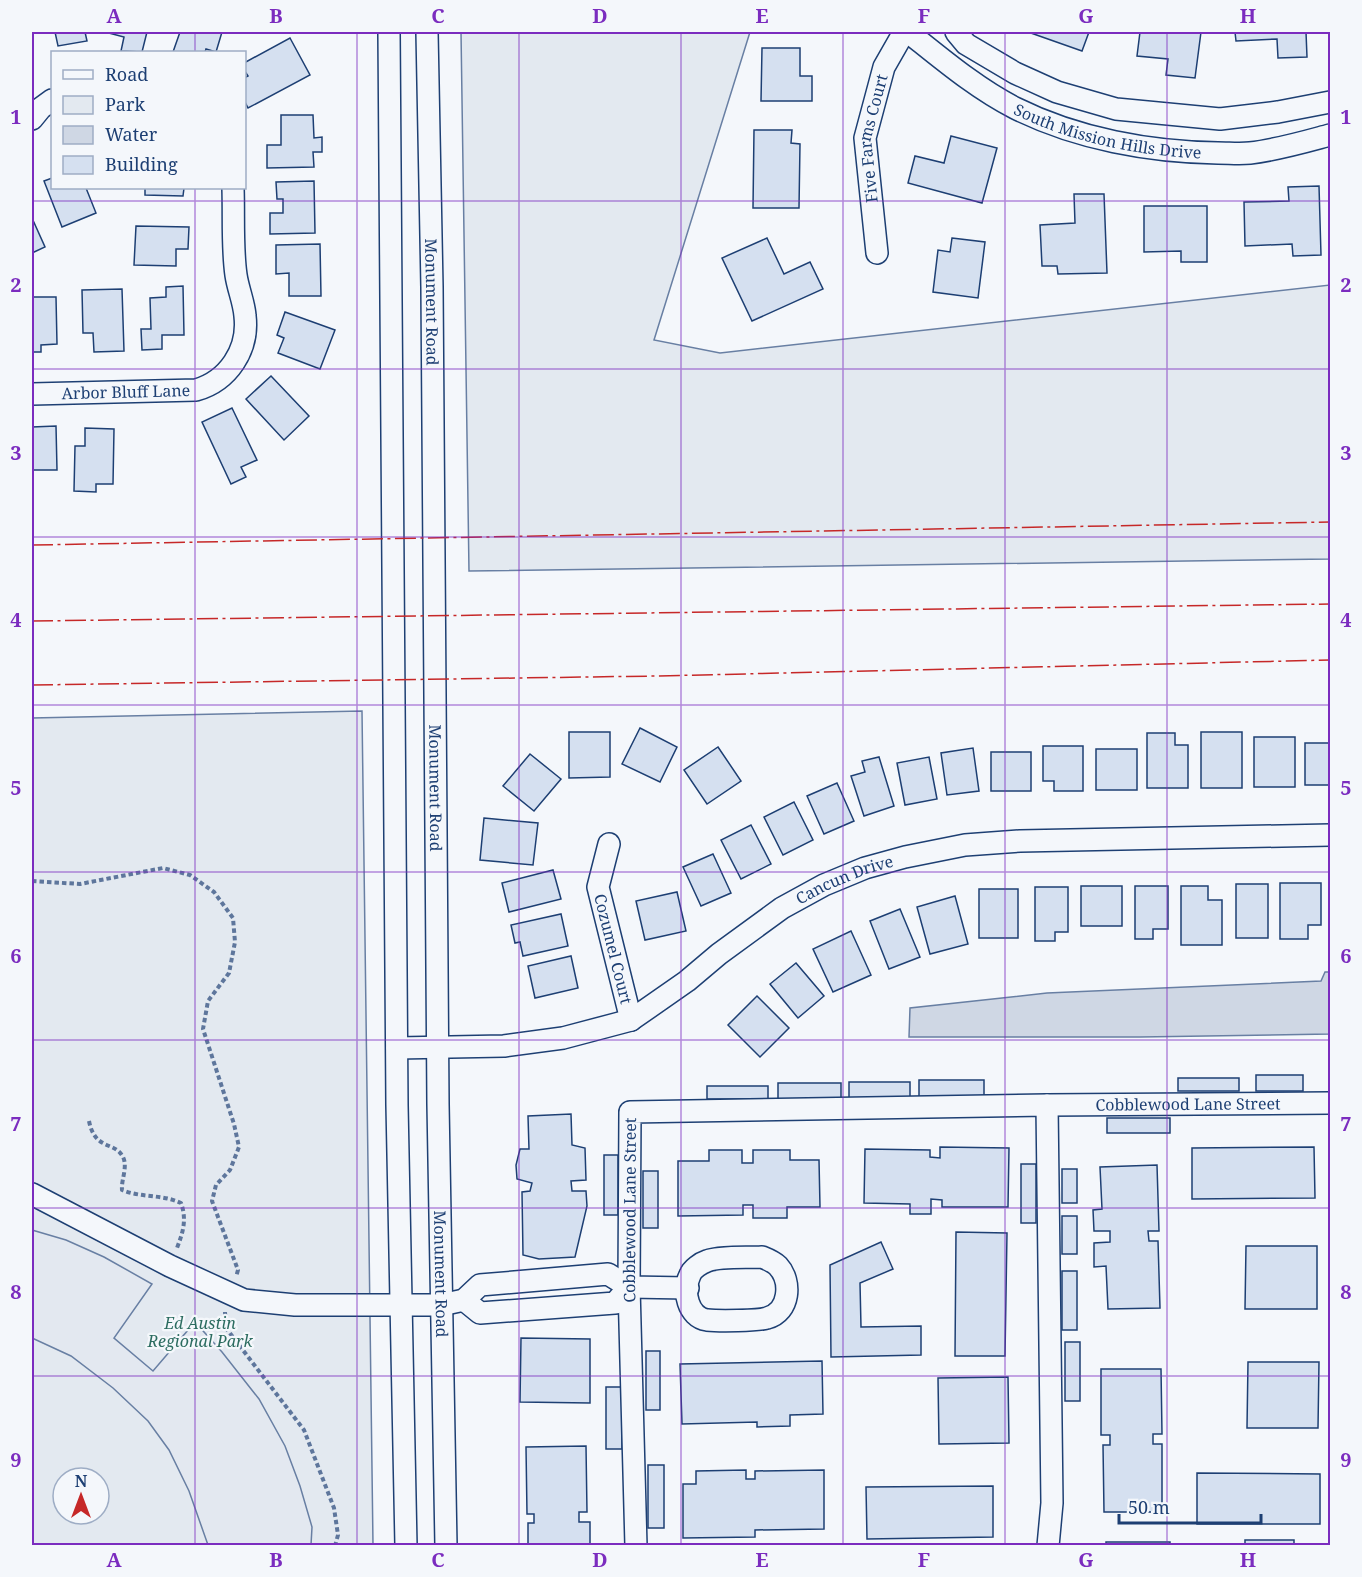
<svg xmlns="http://www.w3.org/2000/svg" width="1362" height="1577" font-family="'Noto Serif',serif">
  <style>
    .green { fill: #e3e9f0; stroke: #687fa3; stroke-width: 1.5; fill-rule: evenodd }
    .parking { fill: #e3e8f0; stroke: #687fa3; stroke-width: 1.5 }
    .water { fill: #cfd7e4; stroke: #687fa3; stroke-width: 1.5 }
    .building { fill: #d5e0f0; stroke: #1d3f73; stroke-width: 1.5 }
    .lines { fill: none; stroke-linecap: round; stroke-linejoin: round }
    .minor-casing { stroke: #1d3f73; stroke-width: 24 }
    .path { stroke: #5e769c; stroke-width: 4; stroke-dasharray: 4.5 3; stroke-linecap: butt }
    .minor { stroke: #f4f7fb; stroke-width: 21 }
    .power { stroke: #c62828; stroke-width: 1.5; stroke-dasharray: 21 4.5 3 4.5; stroke-linecap: butt }
    .grid { fill: none; stroke: #7b2cbf; stroke-width: 1.5; stroke-opacity: 0.55 }
    .labels { text-anchor: middle; dominant-baseline: central; stroke-width: 4.5; stroke-linejoin: round; paint-order: stroke }
    .street-label { font-size: 16px; fill: #1d3f73; stroke: #f4f7fb }
    .park-label { font-size: 16px; font-style: italic; fill: #2c6c60; stroke: #f4f7fb }
    .neatline { fill: none; stroke: #7b2cbf; stroke-width: 2 }
    .grid-label { font-size: 20px; text-anchor: middle; font-weight: bold; fill: #7b2cbf }
  </style>
  <rect width="100%" height="100%" fill="#f4f7fb"/>
  <g class="green">
    <path d="M 461,32 L 750,32 L 654,340 L 720,353 L 1330,285 L 1330,559 L 469,571 Z"/>
    <path d="M 362,711 L 373,1545 L 32,1545 L 32,718 ZM 63,1478 L 99,1478 L 99,1514 L 63,1514 Z"/>
  </g>
  <path class="parking" d="M 32,1230 L 66,1240 L 104,1257 L 152,1284 L 114,1338 L 153,1371 L 195,1322 L 222,1352 L 259,1399 L 285,1446 L 300,1486 L 312,1527 L 311,1545 L 208,1545 L 189,1491 L 169,1450 L 148,1421 L 113,1388 L 71,1356 L 32,1338 Z"/>
  <path class="water" d="M 1325,972 L 1330,972 L 1330,1034 L 1140,1037 L 909,1037 L 910,1008 L 1047,993 L 1321,981 Z"/>
  <g class="building">
    <path d="M 55,32 L 85,32 L 87,41 L 58,46 Z"/>
    <path d="M 105,32 L 147,32 L 142,52 L 121,51 L 124,37 Z"/>
    <path d="M 180,32 L 222,32 L 216,52 L 206,49 L 205,52 L 173,52 Z"/>
    <path d="M 1028,32 L 1089,32 L 1082,51 Z"/>
    <path d="M 1140,32 L 1201,32 L 1195,78 L 1166,75 L 1168,59 L 1137,56 Z"/>
    <path d="M 1235,32 L 1306,32 L 1307,57 L 1278,58 L 1277,39 L 1236,41 Z"/>
    <path d="M 290,38 L 310,75 L 248,108 L 244,100 L 244,78 L 248,76 L 244,70 L 244,63 Z"/>
    <path d="M 762,48 L 800,48 L 800,76 L 812,76 L 812,101 L 761,101 Z"/>
    <path d="M 281,115 L 313,115 L 314,138 L 322,137 L 322,152 L 313,152 L 314,167 L 267,168 L 267,145 L 281,145 Z"/>
    <path d="M 754,130 L 792,130 L 791,143 L 800,144 L 799,208 L 753,208 Z"/>
    <path d="M 951,136 L 997,148 L 982,203 L 908,183 L 915,156 L 944,163 Z"/>
    <path d="M 52,178 L 52,188 L 86,188 L 96,213 L 62,227 L 44,181 Z"/>
    <path d="M 314,181 L 315,233 L 270,234 L 270,213 L 283,213 L 283,199 L 277,199 L 276,182 Z"/>
    <path d="M 1319,186 L 1321,255 L 1293,256 L 1292,244 L 1245,246 L 1244,202 L 1289,201 L 1288,187 Z"/>
    <path d="M 145,188 L 184,188 L 183,196 L 145,195 Z"/>
    <path d="M 1074,194 L 1104,194 L 1107,273 L 1058,274 L 1057,266 L 1042,266 L 1040,225 L 1075,223 Z"/>
    <path d="M 1144,206 L 1207,206 L 1207,262 L 1181,262 L 1181,251 L 1144,252 Z"/>
    <path d="M 32,218 L 45,247 L 32,253 Z"/>
    <path d="M 136,226 L 189,227 L 188,249 L 176,249 L 176,266 L 134,265 Z"/>
    <path d="M 767,238 L 784,274 L 810,262 L 823,289 L 752,321 L 722,258 Z"/>
    <path d="M 952,238 L 985,242 L 978,298 L 933,292 L 938,250 L 950,252 Z"/>
    <path d="M 320,244 L 321,296 L 289,296 L 289,273 L 276,274 L 276,245 Z"/>
    <path d="M 183,286 L 184,335 L 162,335 L 162,349 L 142,350 L 141,329 L 151,329 L 150,298 L 166,297 L 166,287 Z"/>
    <path d="M 122,289 L 124,351 L 94,352 L 93,333 L 83,333 L 82,290 Z"/>
    <path d="M 32,297 L 56,297 L 57,344 L 41,345 L 41,352 L 32,352 Z"/>
    <path d="M 285,312 L 335,330 L 320,369 L 278,353 L 284,338 L 277,335 Z"/>
    <path d="M 271,376 L 309,416 L 284,440 L 246,399 Z"/>
    <path d="M 232,408 L 257,460 L 241,467 L 246,477 L 231,484 L 202,422 Z"/>
    <path d="M 56,426 L 57,470 L 32,470 L 32,427 Z"/>
    <path d="M 85,428 L 114,429 L 113,484 L 96,484 L 96,492 L 74,491 L 75,446 L 85,446 Z"/>
    <path d="M 640,728 L 677,747 L 660,782 L 622,764 Z"/>
    <path d="M 569,732 L 610,732 L 610,777 L 569,778 Z"/>
    <rect x="1201" y="732" width="41" height="56"/>
    <path d="M 1147,733 L 1175,733 L 1175,745 L 1188,745 L 1188,788 L 1147,788 Z"/>
    <rect x="1254" y="737" width="41" height="50"/>
    <rect x="1305" y="743" width="25" height="42"/>
    <path d="M 1043,746 L 1083,746 L 1083,791 L 1054,791 L 1054,781 L 1043,781 Z"/>
    <path d="M 718,747 L 741,781 L 707,804 L 684,770 Z"/>
    <path d="M 973,748 L 979,791 L 947,795 L 941,753 Z"/>
    <rect x="1096" y="749" width="41" height="41"/>
    <rect x="991" y="752" width="40" height="39"/>
    <path d="M 530,754 L 561,779 L 534,811 L 503,786 Z"/>
    <path d="M 879,757 L 894,806 L 864,816 L 851,776 L 865,772 L 862,761 Z"/>
    <path d="M 929,757 L 937,799 L 905,805 L 897,763 Z"/>
    <path d="M 837,783 L 854,821 L 824,834 L 807,796 Z"/>
    <path d="M 794,802 L 813,840 L 783,855 L 764,817 Z"/>
    <path d="M 484,818 L 538,823 L 533,865 L 480,860 Z"/>
    <path d="M 751,825 L 771,864 L 741,879 L 721,840 Z"/>
    <path d="M 713,854 L 731,893 L 701,906 L 683,867 Z"/>
    <path d="M 553,870 L 561,899 L 509,912 L 502,883 Z"/>
    <path d="M 1280,883 L 1321,883 L 1321,925 L 1308,925 L 1308,939 L 1280,939 Z"/>
    <rect x="1236" y="884" width="32" height="54"/>
    <rect x="1081" y="886" width="41" height="40"/>
    <path d="M 1135,886 L 1168,886 L 1168,929 L 1153,929 L 1153,939 L 1135,939 Z"/>
    <path d="M 1181,886 L 1208,886 L 1208,900 L 1222,900 L 1222,945 L 1181,945 Z"/>
    <path d="M 1035,887 L 1068,887 L 1068,932 L 1055,932 L 1055,941 L 1035,941 Z"/>
    <rect x="979" y="889" width="39" height="49"/>
    <path d="M 677,892 L 686,931 L 645,940 L 636,901 Z"/>
    <path d="M 955,896 L 968,944 L 930,954 L 917,907 Z"/>
    <path d="M 900,909 L 920,957 L 889,969 L 870,921 Z"/>
    <path d="M 561,914 L 568,946 L 523,956 L 520,942 L 515,943 L 511,925 Z"/>
    <path d="M 851,931 L 871,975 L 833,992 L 813,949 Z"/>
    <path d="M 571,956 L 578,988 L 535,998 L 528,966 Z"/>
    <path d="M 796,963 L 824,996 L 798,1018 L 770,984 Z"/>
    <path d="M 757,996 L 789,1028 L 760,1057 L 728,1025 Z"/>
    <rect x="1256" y="1075" width="47" height="16"/>
    <rect x="1178" y="1078" width="61" height="13"/>
    <rect x="919" y="1080" width="65" height="17"/>
    <rect x="849" y="1082" width="61" height="16"/>
    <rect x="778" y="1083" width="63" height="16"/>
    <rect x="707" y="1086" width="61" height="13"/>
    <path d="M 571,1114 L 572,1145 L 585,1148 L 586,1180 L 571,1181 L 572,1191 L 586,1191 L 587,1206 L 575,1257 L 539,1259 L 523,1255 L 522,1192 L 530,1191 L 532,1183 L 517,1179 L 516,1165 L 520,1149 L 529,1149 L 528,1116 Z"/>
    <rect x="1107" y="1118" width="63" height="15"/>
    <path d="M 940,1147 L 1009,1148 L 1008,1207 L 942,1207 L 942,1200 L 931,1199 L 931,1214 L 910,1214 L 910,1204 L 864,1203 L 865,1149 L 930,1150 L 930,1157 L 940,1158 Z"/>
    <path d="M 1314,1147 L 1315,1198 L 1192,1199 L 1192,1148 Z"/>
    <path d="M 709,1150 L 742,1150 L 742,1163 L 753,1163 L 753,1150 L 790,1150 L 790,1160 L 819,1160 L 820,1207 L 787,1207 L 787,1218 L 753,1218 L 753,1205 L 743,1205 L 743,1215 L 678,1216 L 678,1161 L 709,1161 Z"/>
    <rect x="604" y="1155" width="14" height="60"/>
    <rect x="1021" y="1164" width="15" height="59"/>
    <path d="M 1157,1165 L 1159,1231 L 1148,1231 L 1149,1241 L 1158,1241 L 1160,1308 L 1108,1309 L 1106,1266 L 1094,1267 L 1094,1243 L 1110,1242 L 1110,1231 L 1094,1231 L 1093,1210 L 1102,1209 L 1100,1167 Z"/>
    <rect x="1062" y="1169" width="15" height="34"/>
    <rect x="643" y="1171" width="15" height="57"/>
    <rect x="1329" y="1192" width="1" height="44"/>
    <rect x="1062" y="1216" width="15" height="38"/>
    <path d="M 956,1232 L 1007,1233 L 1005,1356 L 955,1356 Z"/>
    <path d="M 881,1242 L 893,1269 L 860,1283 L 861,1327 L 921,1326 L 921,1355 L 831,1357 L 830,1265 Z"/>
    <path d="M 1246,1246 L 1317,1246 L 1317,1309 L 1245,1309 Z"/>
    <rect x="1062" y="1271" width="15" height="59"/>
    <path d="M 521,1338 L 590,1339 L 590,1403 L 520,1402 Z"/>
    <rect x="1065" y="1342" width="15" height="59"/>
    <rect x="646" y="1351" width="14" height="59"/>
    <path d="M 822,1361 L 823,1414 L 790,1415 L 790,1426 L 757,1427 L 757,1422 L 682,1424 L 680,1364 Z"/>
    <path d="M 1248,1362 L 1319,1362 L 1318,1428 L 1247,1428 Z"/>
    <path d="M 1101,1369 L 1161,1369 L 1162,1434 L 1153,1434 L 1153,1444 L 1162,1444 L 1162,1512 L 1104,1512 L 1103,1445 L 1110,1445 L 1110,1435 L 1101,1435 Z"/>
    <path d="M 1008,1377 L 1009,1443 L 939,1444 L 938,1378 Z"/>
    <rect x="606" y="1387" width="16" height="62"/>
    <path d="M 586,1446 L 587,1512 L 579,1512 L 579,1522 L 590,1522 L 590,1546 L 528,1546 L 528,1523 L 534,1523 L 534,1514 L 527,1514 L 526,1447 Z"/>
    <rect x="648" y="1465" width="16" height="63"/>
    <path d="M 746,1470 L 746,1479 L 755,1479 L 755,1471 L 824,1470 L 824,1529 L 755,1530 L 755,1537 L 683,1538 L 683,1484 L 696,1484 L 696,1471 Z"/>
    <path d="M 1197,1473 L 1320,1474 L 1320,1524 L 1197,1524 Z"/>
    <path d="M 993,1486 L 993,1537 L 867,1539 L 866,1487 Z"/>
    <rect x="1245" y="1540" width="49" height="6"/>
    <rect x="1106" y="1542" width="64" height="4"/>
  </g>
  <g class="lines">
    <defs>
      <g id="minor">
        <path d="M 389,32 L 397,1105 L 406,1546"/>
        <path id="s1" d="M 427,32 L 432,287 L 438,1104 L 446,1546"/>
        <path id="s2" d="M 908,32 C 942,59 976,88 1015,108 C 1077,139 1150,152 1218,153 C 1229,153 1240,154 1250,153 C 1277,150 1304,142 1330,135"/>
        <path d="M 956,32 L 966,44 L 1015,73 L 1057,92 L 1116,109 L 1220,119 L 1278,112 L 1330,102"/>
        <path d="M 32,119 L 41,108 L 52,100"/>
        <path id="s3" d="M 877,253 L 865,138 L 884,67 L 904,32"/>
        <path id="s4" d="M 32,394 L 196,390 C 228,381 249,350 245,316 C 244,302 238,289 236,275 C 232,247 234,216 233,188"/>
        <path id="s5" d="M 609,844 L 598,887 L 631,1020"/>
        <path id="s6" d="M 397,1048 L 504,1046 L 563,1038 L 631,1020 L 687,981 L 719,954 L 782,908 L 824,885 L 865,868 L 905,857 L 965,845 L 1020,841 L 1330,835"/>
        <path id="s7" d="M 1047,1105 L 1330,1103"/>
        <path d="M 32,1194 L 170,1266 L 244,1300 L 295,1305 L 441,1305 L 464,1300 L 480,1285 L 608,1274 L 629,1287 L 688,1288"/>
        <path d="M 762,1257 C 767,1259 774,1262 778,1266 C 792,1281 790,1312 767,1318 C 759,1321 717,1321 707,1320 C 688,1317 682,1291 690,1275 C 692,1269 701,1263 707,1261 C 720,1256 747,1258 762,1257 Z"/>
        <path d="M 464,1300 L 480,1313 L 615,1303 L 629,1287"/>
        <path id="s8" d="M 636,1546 L 629,1287 L 630,1112 L 1047,1105 L 1052,1503 L 1048,1546"/>
      </g>
    </defs>
    <use href="#minor" class="minor-casing"/>
    <g class="path">
      <path d="M 32,881 L 80,884 L 163,868 L 190,875 L 214,892 L 233,918 L 235,942 L 229,973 L 208,1001 L 203,1029 L 234,1124 L 239,1147 L 230,1170 L 216,1185 L 212,1201 L 238,1270 L 236,1277"/>
      <path d="M 89,1121 C 95,1151 115,1141 123,1157 C 128,1167 121,1180 122,1190 C 141,1198 162,1194 181,1203 C 187,1220 183,1232 177,1248"/>
      <path d="M 225,1312 L 226,1328 L 304,1430 L 334,1508 L 338,1535 L 335,1546"/>
    </g>
    <use href="#minor" class="minor"/>
    <g class="power">
      <path d="M 32,545 L 1330,522"/>
      <path d="M 32,621 L 1330,604"/>
      <path d="M 32,685 L 657,676 L 1330,660"/>
    </g>
  </g>
  <path class="grid" d="M 195,32 L 195,52M 357,32 L 357,1546M 519,32 L 519,1546M 681,32 L 681,1546M 843,32 L 843,1546M 1005,32 L 1005,1546M 1167,32 L 1167,1546M 195,188 L 195,1546M 32,201 L 1330,201M 32,369 L 1330,369M 32,537 L 1330,537M 32,705 L 1330,705M 32,872 L 1330,872M 32,1040 L 1330,1040M 32,1208 L 1330,1208M 32,1376 L 1330,1376"/>
  <g class="labels">
    <g class="street-label">
      <text stroke="none"><textPath href="#s2" startOffset="228">South Mission Hills Drive</textPath></text>
      <text stroke="none"><textPath href="#s3" startOffset="116">Five Farms Court</textPath></text>
      <text stroke="none"><textPath href="#s1" startOffset="270">Monument Road</textPath></text>
      <text stroke="none"><textPath href="#s4" startOffset="94">Arbor Bluff Lane</textPath></text>
      <text stroke="none"><textPath href="#s1" startOffset="756">Monument Road</textPath></text>
      <text stroke="none"><textPath href="#s6" startOffset="494">Cancun Drive</textPath></text>
      <text stroke="none"><textPath href="#s5" startOffset="108">Cozumel Court</textPath></text>
      <text stroke="none"><textPath href="#s7" startOffset="141">Cobblewood Lane Street</textPath></text>
      <text stroke="none"><textPath href="#s8" startOffset="336">Cobblewood Lane Street</textPath></text>
      <text stroke="none"><textPath href="#s1" startOffset="1242">Monument Road</textPath></text>
    </g>
    <g class="park-label">
      <text x="200" y="1323">Ed Austin<tspan x="200" dy="18">Regional Park</tspan></text>
    </g>
  </g>
  <rect width="1362" height="1577" fill="none" stroke="#f4f7fb" stroke-width="66"/>
  <rect x="51" y="51" width="195" height="138" fill="#f4f7fb" stroke="#9eadc5" stroke-width="1.5"/>
  <rect x="63" y="70" width="30" height="9" fill="#f4f7fb" stroke="#9eadc5" stroke-width="1.5"/>
  <text x="105" y="81" font-size="18" fill="#1d3f73">Road</text>
  <rect x="63" y="96" width="30" height="18" fill="#e3e9f0" stroke="#9eadc5" stroke-width="1.5"/>
  <text x="105" y="111" font-size="18" fill="#1d3f73">Park</text>
  <rect x="63" y="126" width="30" height="18" fill="#cfd7e4" stroke="#9eadc5" stroke-width="1.5"/>
  <text x="105" y="141" font-size="18" fill="#1d3f73">Water</text>
  <rect x="63" y="156" width="30" height="18" fill="#d5e0f0" stroke="#9eadc5" stroke-width="1.5"/>
  <text x="105" y="171" font-size="18" fill="#1d3f73">Building</text>
  <g transform="translate(81 1496)"><circle r="28" fill="#f4f7fb" stroke="#9eadc5" stroke-width="1.5"/>
  <path d="M0-4.5L10 22L0 15L-10 22Z" fill="#c62828"/>
  <text y="-9" font-size="16" font-weight="bold" text-anchor="middle" fill="#1d3f73">N</text>
  </g>
  <path d="M1119 1514v9h142v-9" fill="none" stroke="#1d3f73" stroke-width="3"/>
  <text x="1128" y="1514" font-size="18" fill="#1d3f73" stroke="#f4f7fb" stroke-width="4.5" paint-order="stroke">50 m</text>
  <rect x="33" y="33" width="1296" height="1511" class="neatline"/>
  <g class="grid-label">
    <text x="114" y="23">A</text>
    <text x="276" y="23">B</text>
    <text x="438" y="23">C</text>
    <text x="600" y="23">D</text>
    <text x="762" y="23">E</text>
    <text x="924" y="23">F</text>
    <text x="1086" y="23">G</text>
    <text x="1248" y="23">H</text>
    <text x="16" y="124">1</text>
    <text x="1346" y="124">1</text>
    <text x="16" y="292">2</text>
    <text x="1346" y="292">2</text>
    <text x="16" y="460">3</text>
    <text x="1346" y="460">3</text>
    <text x="16" y="627">4</text>
    <text x="1346" y="627">4</text>
    <text x="16" y="795">5</text>
    <text x="1346" y="795">5</text>
    <text x="16" y="963">6</text>
    <text x="1346" y="963">6</text>
    <text x="16" y="1131">7</text>
    <text x="1346" y="1131">7</text>
    <text x="16" y="1299">8</text>
    <text x="1346" y="1299">8</text>
    <text x="16" y="1467">9</text>
    <text x="1346" y="1467">9</text>
    <text x="114" y="1567">A</text>
    <text x="276" y="1567">B</text>
    <text x="438" y="1567">C</text>
    <text x="600" y="1567">D</text>
    <text x="762" y="1567">E</text>
    <text x="924" y="1567">F</text>
    <text x="1086" y="1567">G</text>
    <text x="1248" y="1567">H</text>
  </g>
</svg>
